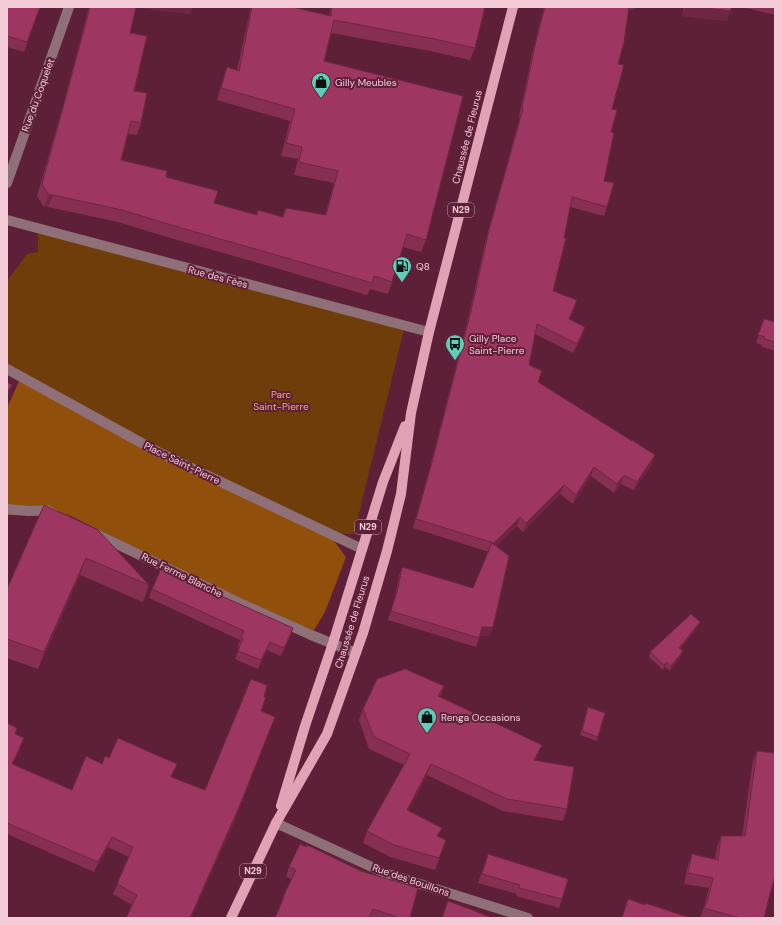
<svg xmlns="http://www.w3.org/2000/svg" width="782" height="925" font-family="'DM Sans',sans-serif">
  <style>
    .green { fill: #6f3d0a }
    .forest { fill: #904f0b }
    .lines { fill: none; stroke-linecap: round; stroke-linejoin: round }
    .minor { stroke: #8f6f78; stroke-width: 10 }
    .major { stroke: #e2a2b6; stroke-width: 10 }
    .wall { fill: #872e53 }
    .shaded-wall { fill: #6e2643 }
    .building { fill: #9d3660; stroke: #6e2643 }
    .labels { text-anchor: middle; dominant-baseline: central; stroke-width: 4; stroke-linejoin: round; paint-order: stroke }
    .shield { fill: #5e2039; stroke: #c798a8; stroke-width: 1 }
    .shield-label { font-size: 9px; font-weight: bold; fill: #f4ccd7 }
    .poi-label { font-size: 10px; fill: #f4ccd7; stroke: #5e2039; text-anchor: start }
    .street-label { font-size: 10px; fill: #f4ccd7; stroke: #5e2039 }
    .park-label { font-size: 10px; fill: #f0ae7a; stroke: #5e2039 }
  </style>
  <rect width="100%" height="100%" fill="#5e2039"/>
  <path class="green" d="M 38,229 L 404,329 L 354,534 L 329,534 L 163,455 L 7,368 L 7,284 L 8,280 L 27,254 L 38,252 Z"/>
  <path class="forest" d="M 21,377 L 329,534 L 346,557 L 325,612 L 311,635 L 71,516 L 36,504 L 56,514 L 42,516 L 7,515 L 7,408 Z"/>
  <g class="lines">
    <g class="minor">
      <path d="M 7,183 L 69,7"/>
      <path d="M 7,220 L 429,332"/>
      <path d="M 7,369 L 158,452 L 362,549"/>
      <path d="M 7,509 L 29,511 L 47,510 L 54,514"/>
      <path d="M 96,534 L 244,605 L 311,635 L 356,653"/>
      <path d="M 276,823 L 385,873 L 528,918"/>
    </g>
    <g class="major">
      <path d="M 281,806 L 305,726 L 333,643 L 383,482 L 405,426"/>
      <path d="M 231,918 L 276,823 L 327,734 L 363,633 L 387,551 L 401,494 L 411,413 L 429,332 L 513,7"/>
    </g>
  </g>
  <g class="wall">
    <path d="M 7,7 L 40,7 L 24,52 L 7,47 Z"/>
    <path d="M 89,7 L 193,7 L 190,14 L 136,7 L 130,33 L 134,91 L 141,123 L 137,135 L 128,134 L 121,160 L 166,177 L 214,203 L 256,215 L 258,210 L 282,217 L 286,208 L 325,215 L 334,183 L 294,175 L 298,159 L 281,156 L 290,121 L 217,100 L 223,79 L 227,67 L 237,70 L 251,7 L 292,7 L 329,16 L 331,7 L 485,7 L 475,48 L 470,60 L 430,51 L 331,33 L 324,61 L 426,240 L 421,252 L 403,247 L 392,282 L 388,294 L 370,289 L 367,295 L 269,266 L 174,239 L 118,222 L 48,207 L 44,207 L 37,196 L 63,106 Z"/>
    <path d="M 544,7 L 635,7 L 634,10 L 628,10 L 618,64 L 612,109 L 611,132 L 604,181 L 607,207 L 604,216 L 570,207 L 553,291 L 577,300 L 569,319 L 585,327 L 582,336 L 573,353 L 535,334 L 529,365 L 538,382 L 652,464 L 634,490 L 621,484 L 614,493 L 591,476 L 573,504 L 560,494 L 523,532 L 517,526 L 496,546 L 489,636 L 480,636 L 476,647 L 388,620 L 395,597 L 399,576 L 402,567 L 473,588 L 489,552 L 413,528 L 429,471 L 468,319 L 486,239 L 520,117 L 519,117 L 533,50 Z"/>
    <path d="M 684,7 L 731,7 L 727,21 L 682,16 Z"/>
    <path d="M 742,7 L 775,7 L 775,15 Z"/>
    <path d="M 764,319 L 775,322 L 775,351 L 762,347 L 762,345 L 756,343 Z"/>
    <path d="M 44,505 L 149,585 L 143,602 L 80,575 L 38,669 L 7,658 L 7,589 Z"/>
    <path d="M 152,589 L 293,628 L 290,637 L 281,656 L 267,650 L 258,669 L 235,659 L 240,647 L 238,646 L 240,640 L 149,598 Z"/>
    <path d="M 698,627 L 680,649 L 681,656 L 670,671 L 665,667 L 663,670 L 649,657 L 650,652 Z"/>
    <path d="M 444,686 L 440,697 L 537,756 L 535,760 L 567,809 L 563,821 L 503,811 L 427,775 L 408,810 L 439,837 L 446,840 L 435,870 L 390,857 L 363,843 L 367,831 L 404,765 L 369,749 L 359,720 L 363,709 Z"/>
    <path d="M 264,697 L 261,711 L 275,717 L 236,817 L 191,918 L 126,918 L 132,905 L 113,894 L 129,857 L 108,847 L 94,872 L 7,834 L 7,723 L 15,734 L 20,748 L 13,764 L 72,790 L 102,764 L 109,758 L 172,777 L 205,790 Z"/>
    <path d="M 588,707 L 598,737 L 597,741 L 580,735 Z"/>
    <path d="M 757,751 L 764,918 L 700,918 L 704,907 L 709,888 L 684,884 L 688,865 L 692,854 L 715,859 L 717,847 L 721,836 L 742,836 L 753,761 Z"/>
    <path d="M 488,854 L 562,899 L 559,908 L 516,896 L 517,894 L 478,883 Z"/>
    <path d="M 289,867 L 410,918 L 275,918 L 280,907 L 283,897 L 292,879 L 286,877 Z"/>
  </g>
  <g class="shaded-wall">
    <path d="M 134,7 L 193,7 L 190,14 Z"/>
    <path d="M 627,7 L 635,7 L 634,10 L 626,10 Z"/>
    <path d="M 686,7 L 697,7 L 731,11 L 727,21 L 682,16 Z"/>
    <path d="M 49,195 L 53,195 L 48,207 L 44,207 Z"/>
    <path d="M 577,300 L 574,309 L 565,328 L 569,319 Z"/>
    <path d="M 585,327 L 582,336 L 573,353 L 577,344 Z"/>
    <path d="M 12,385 L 7,397 L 7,393 Z"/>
    <path d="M 655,455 L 652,464 L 634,490 L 637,482 Z"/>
    <path d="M 594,467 L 591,476 L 573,504 L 576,495 Z"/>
    <path d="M 624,475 L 621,484 L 614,493 L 617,484 Z"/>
    <path d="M 564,485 L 560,494 L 523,532 L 526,523 Z"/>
    <path d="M 520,517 L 517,526 L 490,552 L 494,543 Z"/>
    <path d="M 86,558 L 80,575 L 38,669 L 44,652 Z"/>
    <path d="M 700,622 L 698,627 L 677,652 L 679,648 Z"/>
    <path d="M 482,627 L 493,627 L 489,636 L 479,636 Z"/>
    <path d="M 293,628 L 290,637 L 281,656 L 284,648 Z"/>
    <path d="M 270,642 L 267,650 L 258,669 L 261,660 Z"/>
    <path d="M 683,651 L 681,656 L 670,671 L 671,666 Z"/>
    <path d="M 667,662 L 665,667 L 663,670 L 664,665 Z"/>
    <path d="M 275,717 L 236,817 L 191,918 L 190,918 Z"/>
    <path d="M 24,738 L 20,748 L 8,773 L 12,764 Z"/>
    <path d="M 542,745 L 537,756 L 530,772 L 534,760 Z"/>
    <path d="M 431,764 L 427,775 L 403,821 L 407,810 Z"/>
    <path d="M 112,837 L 108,847 L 94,872 L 98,862 Z"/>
  </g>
  <g class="building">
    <path d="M 7,7 L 40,7 L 27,42 L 7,36 Z"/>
    <path d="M 90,7 L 136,7 L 130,33 L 147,36 L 134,91 L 147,93 L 141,123 L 131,121 L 121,160 L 167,171 L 166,177 L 218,191 L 214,203 L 257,215 L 258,210 L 283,217 L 286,208 L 326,215 L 338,171 L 299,162 L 302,147 L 286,143 L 295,109 L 221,88 L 227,67 L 239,71 L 252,7 L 292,7 L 331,16 L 332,7 L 485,7 L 475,48 L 434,39 L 334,20 L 324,61 L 463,96 L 426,240 L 407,234 L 392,282 L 374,276 L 372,283 L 273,254 L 178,227 L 122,210 L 53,195 L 49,195 L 42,184 L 67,93 Z"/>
    <path d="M 545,7 L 629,7 L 624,42 L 618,64 L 624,65 L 612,109 L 617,110 L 611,132 L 614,133 L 604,181 L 614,183 L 607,207 L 572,197 L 564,238 L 566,238 L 553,291 L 577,300 L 569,319 L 585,327 L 577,344 L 537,324 L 529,365 L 542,371 L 538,382 L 632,441 L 632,440 L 655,455 L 637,482 L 624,475 L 617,484 L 594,467 L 576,495 L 564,485 L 526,523 L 520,517 L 494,543 L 416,519 L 432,462 L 471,311 L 489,230 L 523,109 L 522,108 L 536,41 Z"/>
    <path d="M 697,7 L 731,7 L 731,11 Z"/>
    <path d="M 764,319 L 775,322 L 775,342 L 764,339 L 765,337 L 758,335 Z"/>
    <path d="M 7,382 L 12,385 L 7,393 Z"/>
    <path d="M 44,505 L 98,530 L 149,585 L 86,558 L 44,652 L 7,639 L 7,589 Z"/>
    <path d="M 492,543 L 509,556 L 500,596 L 493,627 L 482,627 L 479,638 L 391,611 L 398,588 L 402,567 L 473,588 Z"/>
    <path d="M 161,569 L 293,628 L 284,648 L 270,642 L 261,660 L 238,651 L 243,638 L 241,637 L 244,631 L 152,589 Z"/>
    <path d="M 691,614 L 700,622 L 679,648 L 683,651 L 671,666 L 667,662 L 664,665 L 650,652 Z"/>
    <path d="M 405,669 L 444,686 L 438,696 L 542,745 L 534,760 L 574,767 L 567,809 L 507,799 L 431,764 L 407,810 L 442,828 L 437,836 L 446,840 L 439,858 L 394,845 L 367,831 L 410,754 L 374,737 L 363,709 L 377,679 Z"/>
    <path d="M 251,679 L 267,685 L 264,697 L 266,697 L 261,711 L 275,717 L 239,807 L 190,918 L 126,918 L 137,895 L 117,884 L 133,847 L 112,837 L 98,862 L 7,823 L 7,723 L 17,728 L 15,734 L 24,738 L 12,764 L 72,790 L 86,756 L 102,764 L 105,756 L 109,758 L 118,738 L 177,764 L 171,777 L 205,790 Z"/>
    <path d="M 588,707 L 605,713 L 598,737 L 582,731 Z"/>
    <path d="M 757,751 L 775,753 L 775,875 L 764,918 L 740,918 L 704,908 L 708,899 L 713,878 L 688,873 L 692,854 L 718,860 L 721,836 L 745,836 Z"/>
    <path d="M 300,844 L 306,847 L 307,845 L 361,871 L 418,888 L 410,918 L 400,918 L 373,909 L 369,918 L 275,918 L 284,897 L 283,897 L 296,870 L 289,867 Z"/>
    <path d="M 488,854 L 568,879 L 562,899 L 519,888 L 520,885 L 482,874 Z"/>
    <path d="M 628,899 L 645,905 L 645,903 L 691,918 L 622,918 Z"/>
    <path d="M 448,901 L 470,909 L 492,918 L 442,918 Z"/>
  </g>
  <defs>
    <symbol id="shop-pin" viewBox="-11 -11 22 30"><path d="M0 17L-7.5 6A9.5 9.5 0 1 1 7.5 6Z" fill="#5dceb8" stroke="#5e2039"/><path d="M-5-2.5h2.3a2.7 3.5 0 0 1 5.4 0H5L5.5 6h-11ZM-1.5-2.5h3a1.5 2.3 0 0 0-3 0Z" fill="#111"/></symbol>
    <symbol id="fuel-pin" viewBox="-11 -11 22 30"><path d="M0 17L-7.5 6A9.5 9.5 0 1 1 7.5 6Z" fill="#5dceb8" stroke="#5e2039"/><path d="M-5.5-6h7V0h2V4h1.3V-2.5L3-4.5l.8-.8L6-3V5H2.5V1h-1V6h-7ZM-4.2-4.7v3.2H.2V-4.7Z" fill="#111"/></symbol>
    <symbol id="bus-pin" viewBox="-11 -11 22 30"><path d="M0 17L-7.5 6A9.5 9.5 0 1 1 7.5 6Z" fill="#5dceb8" stroke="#5e2039"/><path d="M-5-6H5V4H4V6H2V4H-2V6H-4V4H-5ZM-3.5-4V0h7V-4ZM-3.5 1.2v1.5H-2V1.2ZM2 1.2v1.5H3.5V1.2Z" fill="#111"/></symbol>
  </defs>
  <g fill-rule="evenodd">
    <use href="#shop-pin" x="310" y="71" width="22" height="30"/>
    <use href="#fuel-pin" x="391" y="255" width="22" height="30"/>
    <use href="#bus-pin" x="444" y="333" width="22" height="30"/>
    <use href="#shop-pin" x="416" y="706" width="22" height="30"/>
  </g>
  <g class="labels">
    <g class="shield">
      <rect x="448" y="203" width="26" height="14" rx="3"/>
      <rect x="355" y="520" width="26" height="14" rx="3"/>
      <rect x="240" y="864" width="26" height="14" rx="3"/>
    </g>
    <g class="shield-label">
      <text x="461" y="210">N29</text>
      <text x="368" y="527">N29</text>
      <text x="253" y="871">N29</text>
    </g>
    <g class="poi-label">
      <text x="335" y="82">Gilly Meubles</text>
      <text x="416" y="266">Q8</text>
      <text x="469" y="338">Gilly Place<tspan x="469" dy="12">Saint-Pierre</tspan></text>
      <text x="441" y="717">Renga Occasions</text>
    </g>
    <g class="street-label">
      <text transform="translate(38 95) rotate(-70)">Rue du Coquelet</text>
      <text transform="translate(467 137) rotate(-76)">Chaussée de Fleurus</text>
      <text transform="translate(218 277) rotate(15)">Rue des Fées</text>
      <text transform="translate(182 463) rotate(26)">Place Saint-Pierre</text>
      <text transform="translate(182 575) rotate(26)">Rue Ferme Blanche</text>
      <text transform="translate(352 622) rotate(-73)">Chaussée de Fleurus</text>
      <text transform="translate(411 880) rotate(19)">Rue des Bouillons</text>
    </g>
    <g class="park-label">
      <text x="281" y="394">Parc<tspan x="281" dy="12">Saint-Pierre</tspan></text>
    </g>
  </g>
  <rect width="782" height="925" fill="none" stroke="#f4ccd7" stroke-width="16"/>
</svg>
